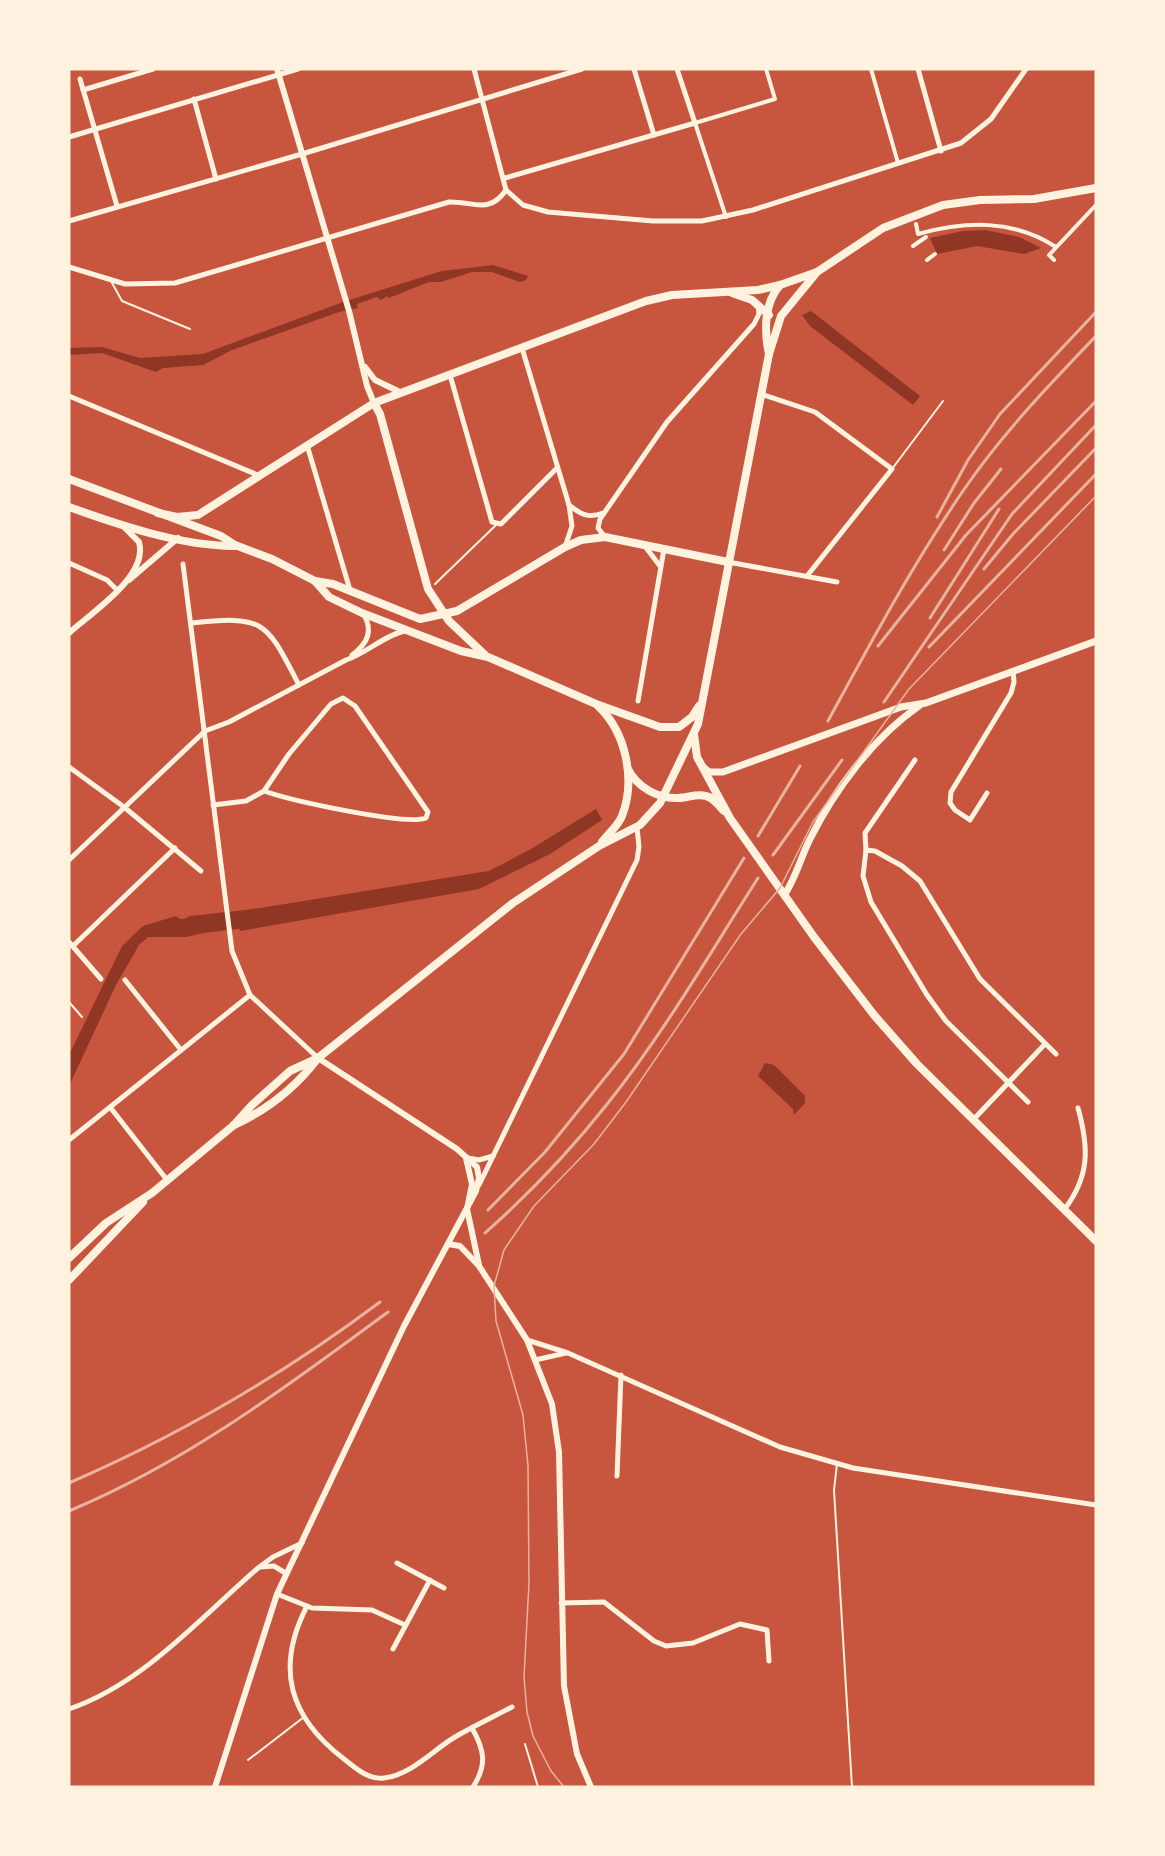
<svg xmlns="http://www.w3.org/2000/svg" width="1165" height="1856" font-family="Inter,sans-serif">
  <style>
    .water { fill: #8f3625 }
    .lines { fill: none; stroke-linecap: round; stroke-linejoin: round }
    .river { stroke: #8f3625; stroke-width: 18 }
    .service { stroke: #fff3e0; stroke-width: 2 }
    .pedestrian { stroke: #fff3e0; stroke-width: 4 }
    .minor { stroke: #fff3e0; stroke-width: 5 }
    .tertiary { stroke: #fff3e0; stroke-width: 6 }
    .secondary { stroke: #fff3e0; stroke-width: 7 }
    .primary { stroke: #fff3e0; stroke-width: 8 }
    .trunk { stroke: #fff3e0; stroke-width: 8 }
    .tram { stroke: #e9b49f; stroke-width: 1.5 }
    .rail { stroke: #e9b49f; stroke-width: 3 }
  </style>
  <rect width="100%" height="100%" fill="#c8553d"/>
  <g class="water">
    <path d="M 985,230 L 1019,237 L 1041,248 L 1024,254 L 977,246 L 937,254 L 930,238 L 963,231 Z"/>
    <path d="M 493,265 L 528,276 L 526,280 L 520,282 L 492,272 L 472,272 L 441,282 L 429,282 L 389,298 L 387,296 L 381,300 L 377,297 L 357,304 L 358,308 L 339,312 L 232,350 L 203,365 L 163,368 L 156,372 L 102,353 L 69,355 L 69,348 L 102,347 L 140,358 L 203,354 L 346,301 L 442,271 Z"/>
    <path d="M 811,311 L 920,396 L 913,405 L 810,326 L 802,315 Z"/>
    <path d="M 596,809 L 602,820 L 550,854 L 479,889 L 240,931 L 236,912 L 489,871 L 531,849 Z"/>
    <path d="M 176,916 L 180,919 L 215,917 L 217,930 L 186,937 L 148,937 L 139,945 L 116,985 L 69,1086 L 69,1055 L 122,946 L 143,926 Z"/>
    <path d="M 765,1063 L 774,1065 L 805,1096 L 805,1103 L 794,1115 L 793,1109 L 758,1076 Z"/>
  </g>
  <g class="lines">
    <path class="river" d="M 192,925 L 262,917"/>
    <g class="service">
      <path d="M 111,281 L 122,301 L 190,329"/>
      <path d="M 892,469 L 943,401"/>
      <path d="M 435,584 L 496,525"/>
      <path d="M 69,1002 L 82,1017"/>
      <path d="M 837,1464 L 834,1490 L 852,1787"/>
      <path d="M 525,1744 L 538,1787"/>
      <path d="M 248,1760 L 304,1717"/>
    </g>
    <g class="pedestrian">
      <path d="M 871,69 L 898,163"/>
      <path d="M 726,217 L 695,123 L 775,99 L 766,69"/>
      <path d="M 916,224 L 918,234 C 966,221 1013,219 1056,247"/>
      <path d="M 913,246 L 926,237"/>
      <path d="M 927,260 L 935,254"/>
      <path d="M 1054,260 L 1049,255 L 1096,205"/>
    </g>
    <g class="minor">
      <path d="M 474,69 L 506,190"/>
      <path d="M 634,69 L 654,135"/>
      <path d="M 918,69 L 941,151"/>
      <path d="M 80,79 L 117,206"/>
      <path d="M 83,90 L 153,69"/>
      <path d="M 194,99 L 216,179"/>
      <path d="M 69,137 L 298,69"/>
      <path d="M 505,178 L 695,123 L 677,69"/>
      <path d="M 506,190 L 523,205 L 548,212 L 653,221 L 702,221 L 753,210 L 961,143 L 991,119 L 1026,69"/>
      <path d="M 69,221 L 302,154 L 582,69"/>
      <path d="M 69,267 L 125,284 L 175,283 L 449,202 C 473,201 489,215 506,190"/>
      <path d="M 522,348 L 569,505 L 572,526 L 565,547"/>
      <path d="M 450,375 L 492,522 L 501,524 L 557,468"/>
      <path d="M 761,394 L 815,412 L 892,469 L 807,576"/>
      <path d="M 69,396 L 260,476"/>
      <path d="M 307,445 L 350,590"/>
      <path d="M 569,505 C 580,514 589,519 603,513"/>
      <path d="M 605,537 L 598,528 L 600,519 L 667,422 L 754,324 L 759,314 L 758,305"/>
      <path d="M 644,545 L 660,566"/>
      <path d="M 728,562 L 837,582"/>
      <path d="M 69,563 L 107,580 L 118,591"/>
      <path d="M 183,564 L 232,951 L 250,995 L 318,1058"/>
      <path d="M 192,623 C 266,615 266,622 299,685"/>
      <path d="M 352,655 C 366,645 374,632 364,615"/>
      <path d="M 638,701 L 664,549"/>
      <path d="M 69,767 L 124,807 L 201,871"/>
      <path d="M 987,793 L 970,820 L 955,810 L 950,803 L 951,792 L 1011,693 L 1014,682 L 1013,671"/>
      <path d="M 213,805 L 246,801 L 264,791 L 289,754 L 331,704 L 343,698 L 355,706 L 428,812 L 426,818 C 406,826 289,800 264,791"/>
      <path d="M 866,850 L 865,833 L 915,760"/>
      <path d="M 69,860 L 205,731 L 229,722 L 346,660 C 368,652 385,635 405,631"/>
      <path d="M 69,942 L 101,979"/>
      <path d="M 73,946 L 175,848"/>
      <path d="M 125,980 L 181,1050"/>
      <path d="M 1028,1102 L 946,1021 L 927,995 L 871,902 L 863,876 L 866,850 L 875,851 L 902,866 L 920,881 L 980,979 L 1056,1054"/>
      <path d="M 110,1107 L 167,1180"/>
      <path d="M 973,1120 L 1045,1044"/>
      <path d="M 69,1140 L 250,995"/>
      <path d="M 468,1158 L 479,1160 L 493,1156"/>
      <path d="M 479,1185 L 637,860 L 639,847 L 637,827"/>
      <path d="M 1064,1210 C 1090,1176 1089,1148 1078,1108"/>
      <path d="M 527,1340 L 568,1353 L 780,1447 L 853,1468 L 1096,1505"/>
      <path d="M 535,1360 L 566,1353"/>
      <path d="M 617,1476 L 621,1375"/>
      <path d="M 397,1563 L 444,1588"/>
      <path d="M 260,1567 L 274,1566 L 287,1574"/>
      <path d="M 277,1594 L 312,1608 L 372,1610 L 405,1625"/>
      <path d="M 561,1603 L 604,1602 L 654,1641 L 666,1646 L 693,1643 L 740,1624 L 767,1630 L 769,1661"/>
      <path d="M 307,1606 C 275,1668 289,1717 344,1759 C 356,1768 368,1780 384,1778 C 411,1775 433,1750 455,1737 C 474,1726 493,1717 512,1707"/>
      <path d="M 393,1649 L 430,1580"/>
      <path d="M 69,1709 C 143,1684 200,1618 258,1568 L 273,1557 L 302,1543"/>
      <path d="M 472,1728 C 485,1751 487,1765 473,1787"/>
    </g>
    <g class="tertiary">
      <path d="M 277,69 L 349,311 L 367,386 L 374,403"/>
      <path d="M 365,367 L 375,380 L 402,393"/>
      <path d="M 129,580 L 178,538"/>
      <path d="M 69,633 C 91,613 149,576 139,542 L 125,528"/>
      <path d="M 466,1158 L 472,1184 L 467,1209 L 479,1265"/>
      <path d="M 448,1244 L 460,1246 L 479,1266 L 527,1340 L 552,1404 L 559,1452 L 564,1686 L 577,1754 L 591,1787"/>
      <path d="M 215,1787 L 277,1594 L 404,1326 L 476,1191 L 479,1178 L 477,1167 L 457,1149 L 318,1058"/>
    </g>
    <g class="secondary">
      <path d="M 703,767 L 709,772 L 723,772 L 901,707 L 926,703 L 1096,641"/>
      <path d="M 785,894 C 796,877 801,857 810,839 C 835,789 873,738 919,706"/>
    </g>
    <g class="primary">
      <path d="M 694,734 L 697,757 L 730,818 L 814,937 L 874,1015 L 917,1064 L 1096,1241"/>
      <path d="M 628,769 C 637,787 658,799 678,798 C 688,798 696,793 706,796 C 714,798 718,805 724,811"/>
    </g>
    <g class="trunk">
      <path d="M 732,293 L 752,300 L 769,315"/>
      <path d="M 769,354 C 764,331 764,303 780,285"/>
      <path d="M 374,403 L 380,414 L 428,589 L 449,621 L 485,655"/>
      <path d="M 69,479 L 221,536 L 235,545 L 272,559 L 315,581 L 333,584 L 420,619 L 457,611 L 565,547 L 581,540 L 605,537 L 728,562"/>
      <path d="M 69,507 C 119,525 181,546 234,546"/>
      <path d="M 158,513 L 177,517 L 198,515 L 374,403 L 646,301 L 672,295 L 758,290 L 780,285 L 817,272 L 883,228 L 943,205 L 980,200 L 1034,199 L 1096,188"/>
      <path d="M 315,581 L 329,597 L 362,613 L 461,651 L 488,657 L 596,704 L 660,727 L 679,727 L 692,717 L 699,706"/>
      <path d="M 598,706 C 626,732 636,780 622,816 C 618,826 608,834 602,842"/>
      <path d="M 234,1125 C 267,1110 296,1087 318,1058 L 513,903 L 599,846 L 640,825 L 660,803 L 698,724 L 769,354 L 781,316 L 817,272"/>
      <path d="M 69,1258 L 106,1223 L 152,1193 L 234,1125 L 252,1105 L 290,1071 L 318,1058"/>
      <path d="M 69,1280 L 143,1202"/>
    </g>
    <path class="tram" d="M 564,1787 L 551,1771 L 533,1736 L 527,1712 L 524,1677 L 529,1583 L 528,1466 L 523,1415 L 496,1321 L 494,1286 L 504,1250 L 534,1206 L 594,1144 L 626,1102 L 741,934 L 780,888 L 813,822 L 909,689 L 1096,496"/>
    <g class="rail">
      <path d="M 937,517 L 968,460 L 1000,414 L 1096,312"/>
      <path d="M 944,550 L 974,503 L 1001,469"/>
      <path d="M 984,569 L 1013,534 L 1096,448"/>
      <path d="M 930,618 L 999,509"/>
      <path d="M 878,646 L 966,535 L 1096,401"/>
      <path d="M 929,647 L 1096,474"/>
      <path d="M 884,702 L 1012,514 L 1096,425"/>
      <path d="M 828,721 C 871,642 914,562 965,488 C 1003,433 1050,384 1096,336"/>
      <path d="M 758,836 L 800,766"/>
      <path d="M 773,855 L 842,760"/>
      <path d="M 488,1210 L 545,1152 L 624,1054 L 744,858"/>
      <path d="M 485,1233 C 530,1193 571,1150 608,1103 C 664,1033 710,953 758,878"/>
      <path d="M 69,1483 C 180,1435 284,1374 380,1302"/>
      <path d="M 69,1511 C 187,1462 286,1387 388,1312"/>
    </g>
  </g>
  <rect width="1165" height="1856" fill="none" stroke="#fff3e0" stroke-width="141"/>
</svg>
